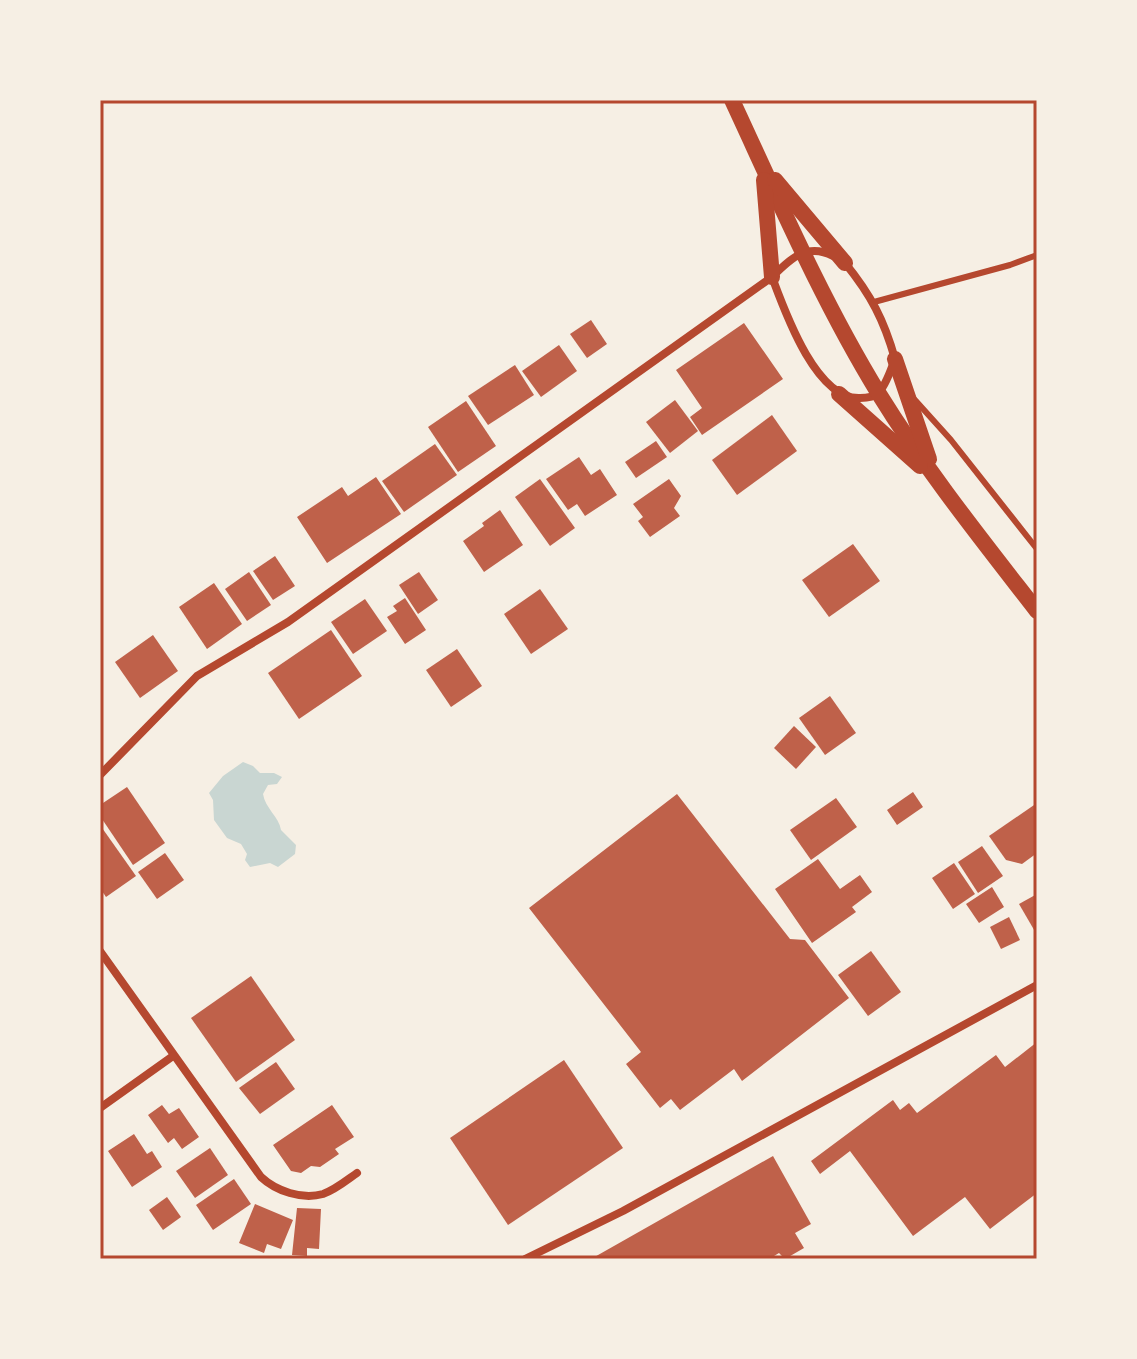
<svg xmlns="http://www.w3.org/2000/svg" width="1137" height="1359" font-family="'Asap Condensed',sans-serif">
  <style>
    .water { fill: #c9d6d2 }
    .building { fill: #bf614a }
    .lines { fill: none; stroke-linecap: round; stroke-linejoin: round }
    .service { stroke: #b5482f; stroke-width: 6 }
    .minor { stroke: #b5482f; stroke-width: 8 }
    .secondary { stroke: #b5482f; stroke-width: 16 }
    .neatline { fill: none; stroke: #b5482f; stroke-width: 3 }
  </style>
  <rect width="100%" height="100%" fill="#f6efe4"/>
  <path class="water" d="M 243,762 L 253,766 L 260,773 L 274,773 L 282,777 L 277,784 L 268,785 L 263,794 C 265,808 279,817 281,830 L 296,845 L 295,854 L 278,867 L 270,863 L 250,867 L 245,860 L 247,854 L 241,844 L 227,838 L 214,820 L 213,800 L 209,793 L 223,776 Z"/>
  <g class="building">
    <path d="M 591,320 L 607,344 L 587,358 L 570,334 Z"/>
    <path d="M 744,323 L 783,379 L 702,435 L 690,417 L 702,408 L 676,370 Z"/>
    <path d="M 559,345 L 577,371 L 541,397 L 522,371 Z"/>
    <path d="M 515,365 L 534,395 L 488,425 L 468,396 Z"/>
    <path d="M 675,400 L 698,431 L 670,453 L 646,422 Z"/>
    <path d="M 466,401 L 496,446 L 458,472 L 428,427 Z"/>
    <path d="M 772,415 L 797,451 L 737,495 L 712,460 Z"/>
    <path d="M 656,441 L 667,457 L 636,478 L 625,462 Z"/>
    <path d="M 435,444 L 457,475 L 404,512 L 382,481 Z"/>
    <path d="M 579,457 L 591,475 L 600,469 L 617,495 L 585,516 L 577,504 L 568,510 L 546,479 Z"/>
    <path d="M 376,477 L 401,514 L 327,563 L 297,517 L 342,487 L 348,496 Z"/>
    <path d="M 540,479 L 575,528 L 550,546 L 515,497 Z"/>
    <path d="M 669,479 L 681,496 L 674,508 L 680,516 L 650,537 L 638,521 L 643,517 L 633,504 Z"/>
    <path d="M 500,510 L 523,545 L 484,572 L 463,541 L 484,526 L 482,523 Z"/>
    <path d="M 853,544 L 880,581 L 829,617 L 802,580 Z"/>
    <path d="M 275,556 L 295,586 L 273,600 L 253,571 Z"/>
    <path d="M 249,572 L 271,605 L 247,621 L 225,589 Z"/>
    <path d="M 419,572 L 438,600 L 418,614 L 399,585 Z"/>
    <path d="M 214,583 L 242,624 L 207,649 L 179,607 Z"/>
    <path d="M 540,589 L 568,629 L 531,654 L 504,614 Z"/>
    <path d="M 405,598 L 426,630 L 405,644 L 387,617 L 397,611 L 393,606 Z"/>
    <path d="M 365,599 L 387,631 L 353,654 L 331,622 Z"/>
    <path d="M 331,630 L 362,676 L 299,719 L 268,673 Z"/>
    <path d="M 153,635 L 178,671 L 140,698 L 115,662 Z"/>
    <path d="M 457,649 L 482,686 L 451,707 L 426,670 Z"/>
    <path d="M 830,696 L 856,733 L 825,755 L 799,718 Z"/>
    <path d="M 794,726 L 816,747 L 796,769 L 774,748 Z"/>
    <path d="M 127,787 L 165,843 L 133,865 L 100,816 L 100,805 Z"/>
    <path d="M 913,792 L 923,807 L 897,825 L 887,810 Z"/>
    <path d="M 677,794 L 790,939 L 805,940 L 849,998 L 742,1081 L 734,1069 L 680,1110 L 671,1099 L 660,1108 L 626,1064 L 641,1052 L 529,908 Z"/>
    <path d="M 836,798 L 857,827 L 811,860 L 790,830 Z"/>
    <path d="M 1037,803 L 1037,853 L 1022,864 L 1006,860 L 989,836 Z"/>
    <path d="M 100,825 L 136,876 L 106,897 L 100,888 Z"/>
    <path d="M 982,846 L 1003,876 L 978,893 L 958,862 Z"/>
    <path d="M 165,853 L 184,880 L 157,899 L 138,872 Z"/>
    <path d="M 818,859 L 840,889 L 860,875 L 872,892 L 852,907 L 856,912 L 812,943 L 775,889 Z"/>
    <path d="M 954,863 L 975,894 L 953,909 L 932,878 Z"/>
    <path d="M 992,887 L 1004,907 L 979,923 L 966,904 Z"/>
    <path d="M 1037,894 L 1037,935 L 1019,904 Z"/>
    <path d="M 1009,917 L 1020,940 L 1001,949 L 990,927 Z"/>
    <path d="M 871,951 L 901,992 L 868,1016 L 838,975 Z"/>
    <path d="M 251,976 L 295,1040 L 236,1082 L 191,1018 Z"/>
    <path d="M 1037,1042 L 1037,1182 L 1034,1184 L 1037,1193 L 990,1229 L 965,1197 L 913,1236 L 850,1151 L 820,1174 L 811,1161 L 893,1100 L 900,1110 L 909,1103 L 917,1113 L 996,1055 L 1005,1067 Z"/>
    <path d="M 564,1060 L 623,1148 L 508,1225 L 450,1138 Z"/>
    <path d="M 276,1062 L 295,1089 L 260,1114 L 239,1088 Z"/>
    <path d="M 162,1105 L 169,1114 L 179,1108 L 199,1137 L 182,1149 L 174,1138 L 168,1143 L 148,1115 Z"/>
    <path d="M 332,1105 L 354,1137 L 335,1149 L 339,1154 L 320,1167 L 311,1166 L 301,1173 L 291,1171 L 273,1145 Z"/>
    <path d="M 134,1134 L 147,1154 L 152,1151 L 162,1167 L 132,1187 L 108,1151 Z"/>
    <path d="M 210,1148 L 228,1175 L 195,1198 L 176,1171 Z"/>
    <path d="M 773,1156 L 811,1224 L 795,1233 L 804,1248 L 785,1259 L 779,1253 L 769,1259 L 591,1259 Z"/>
    <path d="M 234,1179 L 251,1204 L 213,1230 L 196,1205 Z"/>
    <path d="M 167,1197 L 181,1217 L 163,1230 L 149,1210 Z"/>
    <path d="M 255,1204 L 293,1220 L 281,1249 L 267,1244 L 264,1253 L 239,1243 Z"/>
    <path d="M 297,1208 L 321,1209 L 319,1249 L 307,1248 L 307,1256 L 292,1255 Z"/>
  </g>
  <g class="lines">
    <g class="service">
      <path d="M 874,302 L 1010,265 L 1037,255"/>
      <path d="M 915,400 L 951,440 L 1037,549"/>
    </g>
    <g class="minor">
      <path d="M 772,277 C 785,312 816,400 860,398 C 865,398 874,397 878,393 C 886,386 891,369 895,359 C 884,320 871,295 845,263"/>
      <path d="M 100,775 L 197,676 L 288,622 L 772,277 C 790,259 807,242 833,256"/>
      <path d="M 100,951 L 261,1177 C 276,1191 302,1200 323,1194 C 335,1190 347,1180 357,1173"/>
      <path d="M 100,1108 L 173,1056"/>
      <path d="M 525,1259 L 623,1211 L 1037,985"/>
    </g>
    <g class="secondary">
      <path d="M 732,100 C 778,199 822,301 879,394 C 926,470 982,540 1037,611"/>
      <path d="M 764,180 L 772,277"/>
      <path d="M 775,180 L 845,263"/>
      <path d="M 895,359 L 929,459"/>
      <path d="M 839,394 L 920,466"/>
    </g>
  </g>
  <rect width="1137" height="1359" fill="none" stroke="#f6efe4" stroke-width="204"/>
  <rect x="102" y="102" width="933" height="1155" class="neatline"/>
</svg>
